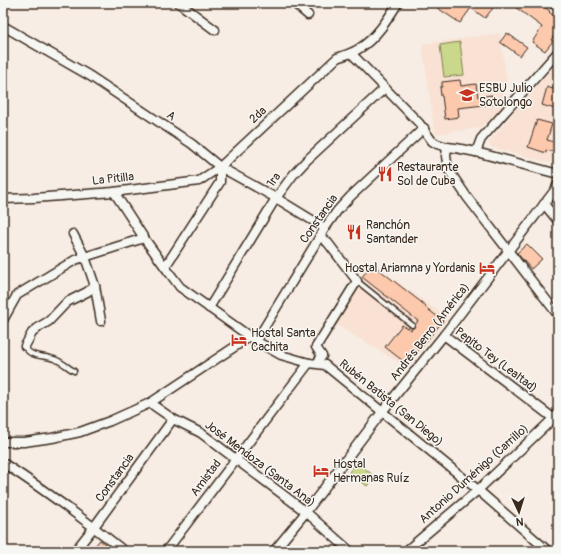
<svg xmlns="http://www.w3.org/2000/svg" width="561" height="554" font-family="Pangolin,sans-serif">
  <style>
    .built { fill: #f9e2d4 }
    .green { fill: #cad88b; stroke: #828154 }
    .building { fill: #fdc9ad; stroke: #3b2a1e }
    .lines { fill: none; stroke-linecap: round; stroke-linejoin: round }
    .lane-casing { stroke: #3b2a1e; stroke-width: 7 }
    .street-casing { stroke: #3b2a1e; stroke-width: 11 }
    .lane { stroke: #f6f6f2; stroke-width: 4 }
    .street { stroke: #f6f6f2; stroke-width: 8 }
    .labels { text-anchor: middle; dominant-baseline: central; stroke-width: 3; stroke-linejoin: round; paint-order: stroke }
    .poi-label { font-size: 12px; fill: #3b2a1e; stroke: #f6f6f2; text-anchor: start }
    .street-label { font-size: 12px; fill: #3b2a1e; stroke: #f6f6f2 }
  </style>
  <rect width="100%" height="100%" fill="#f7ede4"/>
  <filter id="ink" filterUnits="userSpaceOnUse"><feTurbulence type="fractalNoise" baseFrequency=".025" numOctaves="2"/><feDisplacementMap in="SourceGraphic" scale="8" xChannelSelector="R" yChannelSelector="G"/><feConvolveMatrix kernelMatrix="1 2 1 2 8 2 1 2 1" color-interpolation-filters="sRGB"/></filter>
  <g filter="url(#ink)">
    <g class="built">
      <path d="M 500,33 L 507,82 L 502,83 L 508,108 L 479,128 L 435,134 L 422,44 Z"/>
      <path d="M 558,60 L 558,165 L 491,147 L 489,142 Z"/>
      <path d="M 369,262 L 448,318 L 408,368 L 333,323 Z"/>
    </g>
    <g class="green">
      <path d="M 460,42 L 464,75 L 444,77 L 440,45 Z"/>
      <path d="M 357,462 L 375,477 L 367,486 L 349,472 Z"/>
    </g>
    <g class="building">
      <path d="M 430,3 L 486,3 L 493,8 L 485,18 L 471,8 L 460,23 Z"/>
      <path d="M 510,3 L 538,3 L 550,11 L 549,12 L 558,19 L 558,29 L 551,40 L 553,41 L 545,51 L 532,42 L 542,27 Z"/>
      <path d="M 507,33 L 527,47 L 520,56 L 500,42 Z"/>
      <path d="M 557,76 L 558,76 L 558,110 L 542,105 L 547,87 L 553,89 Z"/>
      <path d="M 460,80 L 461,86 L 476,84 L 478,97 L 492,95 L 493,104 L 458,108 L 459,117 L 445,119 L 442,96 L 441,96 L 440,87 L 442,87 L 442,82 Z"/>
      <path d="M 537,120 L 552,124 L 547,140 L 558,143 L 558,153 L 546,150 L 546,153 L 528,147 Z"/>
      <path d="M 527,244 L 542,259 L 531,269 L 517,253 Z"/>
      <path d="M 372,264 L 426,306 L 425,307 L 443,321 L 407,364 L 385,347 L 402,325 L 411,330 L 418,321 L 362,277 Z"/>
      <path d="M 100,540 L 114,551 L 90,551 Z"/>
    </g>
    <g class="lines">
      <defs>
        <g id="lane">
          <path d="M 357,281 L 412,325"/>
          <path d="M 25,346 C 29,358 44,355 54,359 C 61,361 67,367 74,371"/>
        </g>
        <g id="street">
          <path d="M 179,3 L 215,30"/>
          <path d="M 294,3 L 308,15"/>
          <path d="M 552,3 L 558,7"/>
          <path d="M 3,26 L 90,76 L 192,144 L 220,167 L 276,198 L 325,228"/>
          <path d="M 351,53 L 419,123 L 432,141 L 437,144 L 447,147 L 456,148 L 476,152 L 558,174"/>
          <path d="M 447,147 L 446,156 L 448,169 L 467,197 L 558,315"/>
          <path d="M 476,152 L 481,139 L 558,52"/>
          <path d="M 114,192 L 144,238 L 165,267 L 180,287 L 256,341 L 281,355 L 309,363 L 325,365 L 478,490 L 548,551"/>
          <path d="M 3,199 L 34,198 L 114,192 L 199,181 L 220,167 L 337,58 C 345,55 353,53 360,48 C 376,38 388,19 398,3"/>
          <path d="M 544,204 L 558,221"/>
          <path d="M 73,234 L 85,257 L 95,286 L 101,321"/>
          <path d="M 165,267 L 220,182 L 220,167"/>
          <path d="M 209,308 L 276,198 L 293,175 L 307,160 L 385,88"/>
          <path d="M 3,320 L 17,295 L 75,260 L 144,238"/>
          <path d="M 444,335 L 553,418"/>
          <path d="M 256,341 L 325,228 L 337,211 L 351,196 L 424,128"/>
          <path d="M 25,346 L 32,333 L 39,327 L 49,321 L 67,302 L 87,292 L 95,286"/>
          <path d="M 317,363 L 322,356 L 316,347 L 357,281 L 328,243 L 320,236"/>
          <path d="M 150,403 L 173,419 L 201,433 L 306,512 L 350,551"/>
          <path d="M 3,442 L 24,442 L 52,438 L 80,432 L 110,421 L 150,403 L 239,344 L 249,336"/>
          <path d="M 3,463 C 45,490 85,520 124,551"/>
          <path d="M 75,551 L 94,527 L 173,419"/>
          <path d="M 166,551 L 309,363"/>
          <path d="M 274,551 L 306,512 L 382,412 L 444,335 L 555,190 L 558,184"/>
          <path d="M 406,551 L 478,490 L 558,414"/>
        </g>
      </defs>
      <use href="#lane" class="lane-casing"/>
      <use href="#street" class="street-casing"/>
      <use href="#lane" class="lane"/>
      <use href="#street" class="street"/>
    </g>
  </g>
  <defs>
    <symbol id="school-bare" viewBox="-9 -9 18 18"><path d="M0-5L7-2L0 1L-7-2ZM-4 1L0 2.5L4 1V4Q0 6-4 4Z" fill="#c8321e" stroke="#f6f6f2" stroke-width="2.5" paint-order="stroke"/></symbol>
    <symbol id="restaurant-bare" viewBox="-9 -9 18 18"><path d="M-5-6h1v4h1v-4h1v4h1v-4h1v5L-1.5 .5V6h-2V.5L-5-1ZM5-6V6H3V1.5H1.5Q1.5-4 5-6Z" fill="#c8321e" stroke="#f6f6f2" stroke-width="2.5" paint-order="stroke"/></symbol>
    <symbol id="hotel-bare" viewBox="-9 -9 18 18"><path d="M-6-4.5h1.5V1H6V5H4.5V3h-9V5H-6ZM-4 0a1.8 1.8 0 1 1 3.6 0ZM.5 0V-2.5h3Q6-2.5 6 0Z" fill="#c8321e" stroke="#f6f6f2" stroke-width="2.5" paint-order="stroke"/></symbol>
  </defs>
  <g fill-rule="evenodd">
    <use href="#school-bare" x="456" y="84" width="22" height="22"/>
    <use href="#restaurant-bare" x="374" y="163" width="22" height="22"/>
    <use href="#restaurant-bare" x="343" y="221" width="22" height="22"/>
    <use href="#hotel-bare" x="476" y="257" width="22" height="22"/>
    <use href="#hotel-bare" x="228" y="329" width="22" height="22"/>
    <use href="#hotel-bare" x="310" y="460" width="22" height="22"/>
  </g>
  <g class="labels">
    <g class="poi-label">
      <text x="479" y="88">ESBU Julio<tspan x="479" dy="14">Sotolongo</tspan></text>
      <text x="397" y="167">Restaurante<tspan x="397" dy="14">Sol de Cuba</tspan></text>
      <text x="366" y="225">Ranchón<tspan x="366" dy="14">Santander</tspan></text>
      <text x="475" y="268" text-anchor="end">Hostal Ariamna y Yordanis</text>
      <text x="251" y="333">Hostal Santa<tspan x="251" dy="14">Cachita</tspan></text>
      <text x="333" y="464">Hostal<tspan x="333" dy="14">Hermanas Ruíz</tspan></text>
    </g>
    <g class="street-label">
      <text transform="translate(258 115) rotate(-43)">2da</text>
      <text transform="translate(171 116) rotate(34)">A</text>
      <text transform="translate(113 179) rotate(-6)">La Pitilla</text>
      <text transform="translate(274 180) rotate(-54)">1ra</text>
      <text transform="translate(319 219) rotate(-55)">Constancia</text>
      <text transform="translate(430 332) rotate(-52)">Andrés Berro (América)</text>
      <text transform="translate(496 360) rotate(37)">Pepito Tey (Lealtad)</text>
      <text transform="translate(391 403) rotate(39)">Rubén Batista (San Diego)</text>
      <text transform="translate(260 464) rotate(37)">José Mendoza (Santa Ana)</text>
      <text transform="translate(474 474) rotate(-42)">Antonio Duménigo (Carrillo)</text>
      <text transform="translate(115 478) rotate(-54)">Constancia</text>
      <text transform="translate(206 478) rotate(-53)">Amistad</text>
    </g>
  </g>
  <rect width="561" height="554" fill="none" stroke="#f6f6f2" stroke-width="16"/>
  <rect x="8" y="8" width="545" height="538" fill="none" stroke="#3b2a1e" stroke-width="1.5" filter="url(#ink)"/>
  <g transform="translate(519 512) rotate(176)" stroke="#f6f6f2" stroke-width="3" paint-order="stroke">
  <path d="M0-3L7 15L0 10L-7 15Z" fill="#3b2a1e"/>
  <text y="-6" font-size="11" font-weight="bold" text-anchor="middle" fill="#3b2a1e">N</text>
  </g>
</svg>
